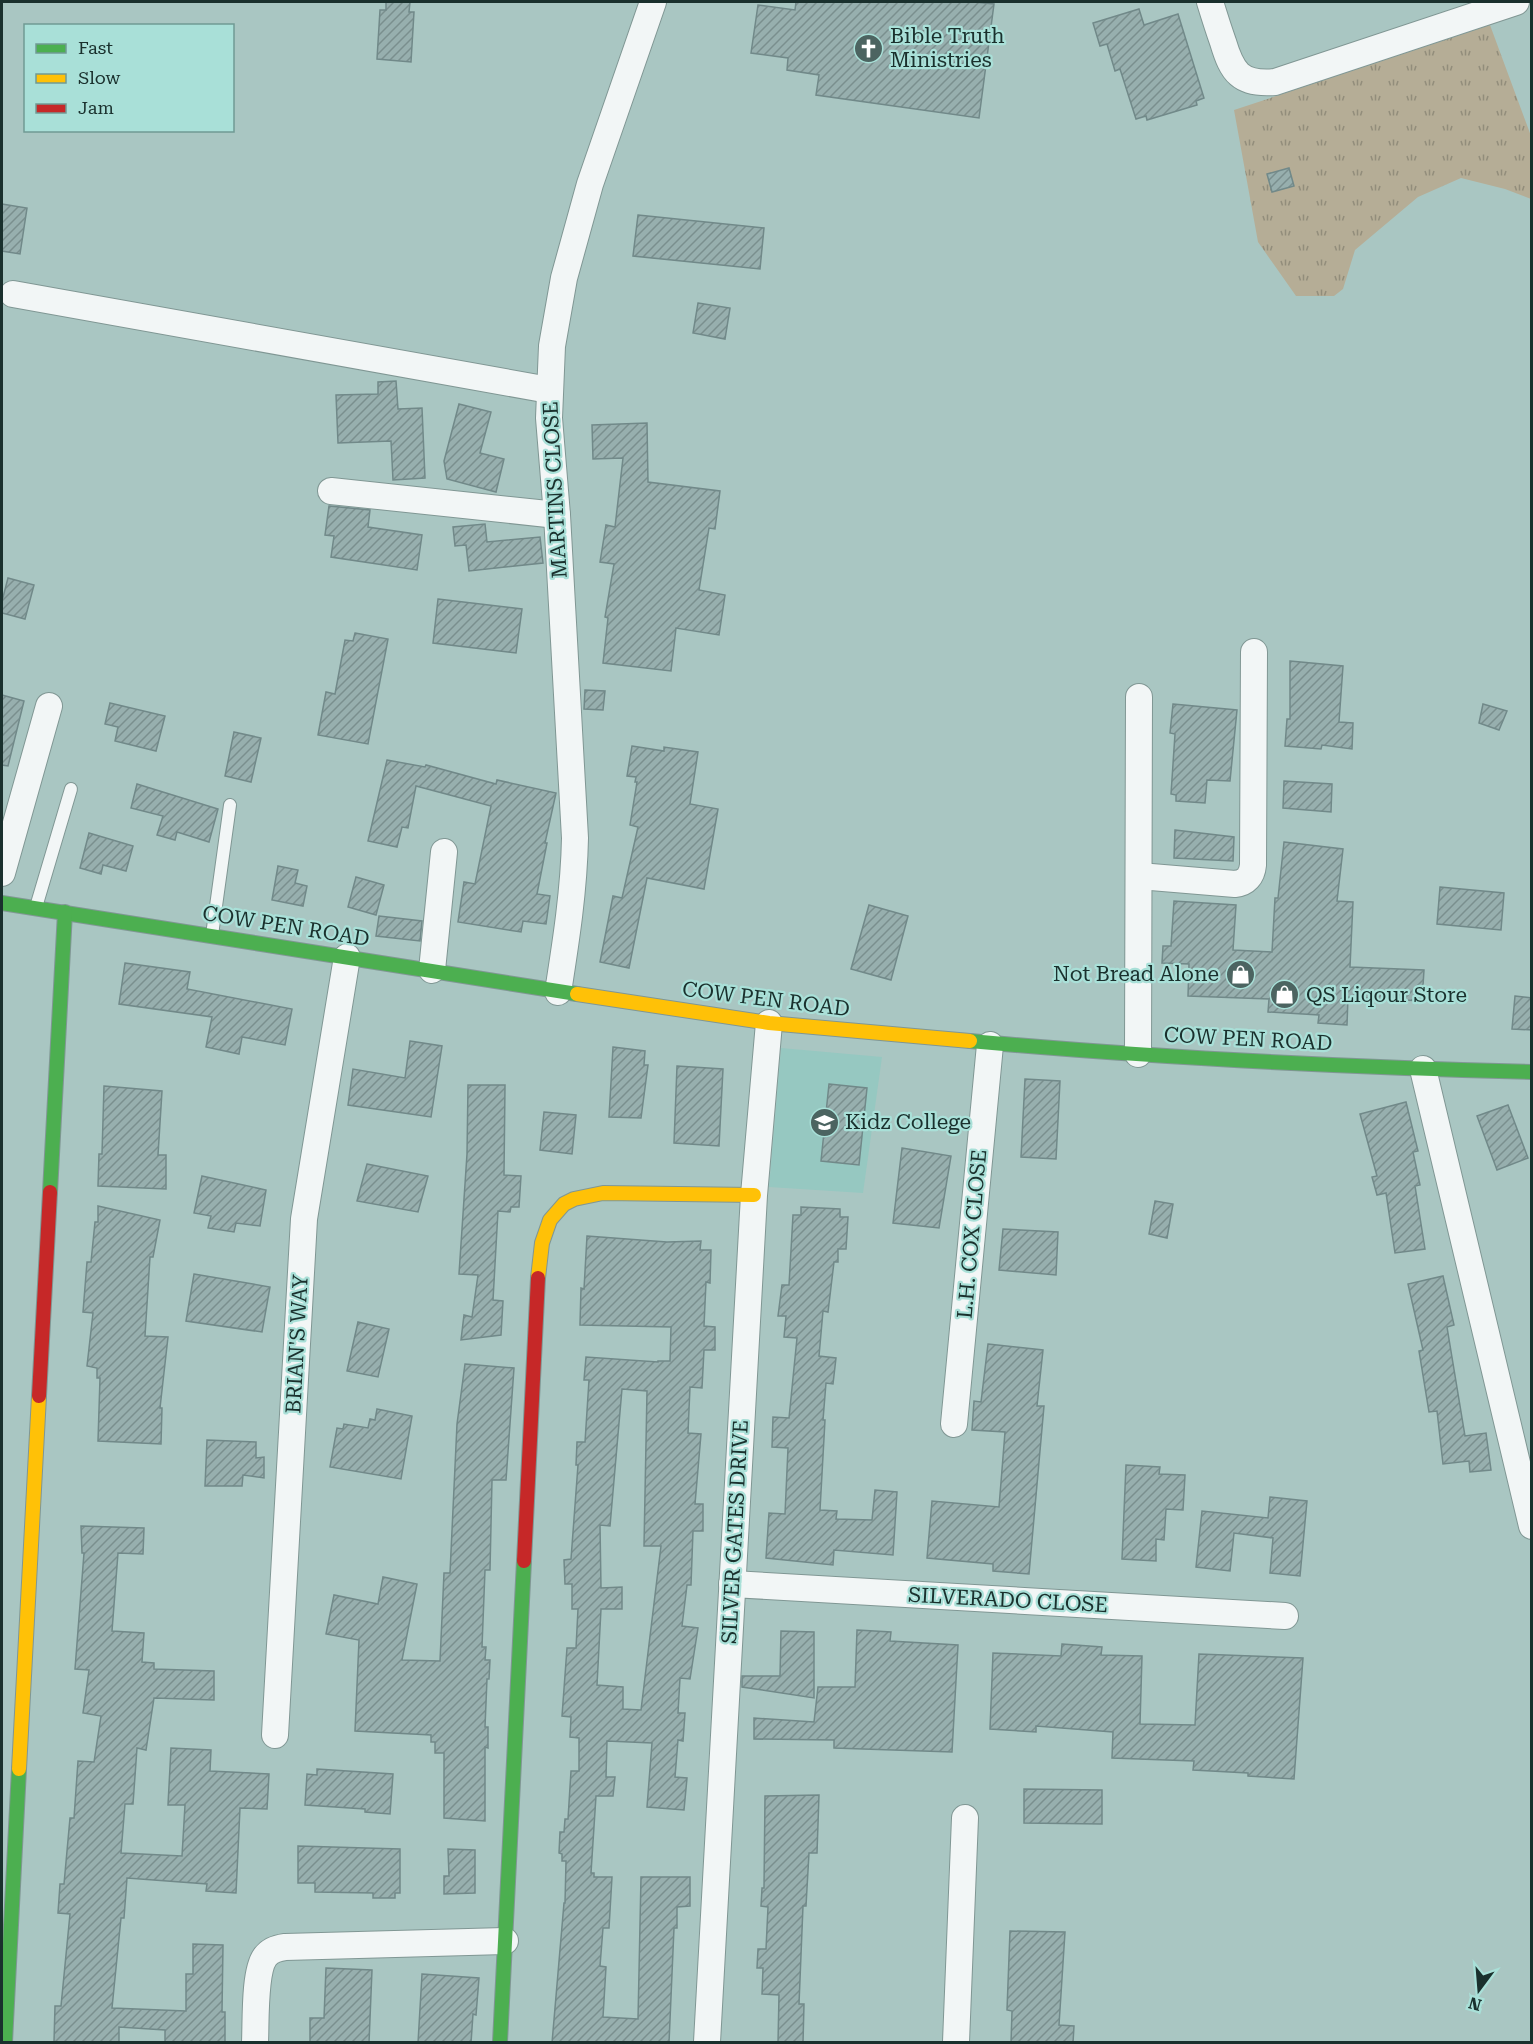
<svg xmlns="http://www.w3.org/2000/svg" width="1533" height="2044" font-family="'Roboto Serif',serif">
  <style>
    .built { fill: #96c8c1 }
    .park { fill: url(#park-tufts) }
    .building { fill: url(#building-hatch); stroke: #718989; stroke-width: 1.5; fill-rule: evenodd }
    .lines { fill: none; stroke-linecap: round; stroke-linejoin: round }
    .lane-casing { stroke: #809794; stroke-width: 14 }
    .street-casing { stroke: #809794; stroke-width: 28 }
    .fast-casing { stroke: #809794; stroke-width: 16 }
    .slow-casing { stroke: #809794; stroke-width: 16 }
    .jam-casing { stroke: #809794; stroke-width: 16 }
    .lane { stroke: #f2f6f6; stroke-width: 12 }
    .street { stroke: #f2f6f6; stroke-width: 26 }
    .fast { stroke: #4caf50; stroke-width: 14 }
    .slow { stroke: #ffc107; stroke-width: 14 }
    .jam { stroke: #c62828; stroke-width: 14 }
    .labels { text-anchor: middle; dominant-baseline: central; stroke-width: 4.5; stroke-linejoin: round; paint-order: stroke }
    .poi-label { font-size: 21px; fill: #1a302d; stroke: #a9e0d8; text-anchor: start }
    .street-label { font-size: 21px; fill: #1a302d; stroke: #a9e0d8 }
  </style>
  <defs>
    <pattern id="park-tufts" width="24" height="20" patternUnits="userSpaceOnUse" patternTransform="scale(1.5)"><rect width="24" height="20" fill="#b5ad96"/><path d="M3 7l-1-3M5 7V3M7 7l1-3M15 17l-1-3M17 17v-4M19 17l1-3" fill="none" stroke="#928d7b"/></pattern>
    <pattern id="building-hatch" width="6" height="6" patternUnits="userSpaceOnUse" patternTransform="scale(1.5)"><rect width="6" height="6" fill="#97afae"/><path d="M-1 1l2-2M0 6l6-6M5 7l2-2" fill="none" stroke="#7a8f8e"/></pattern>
  </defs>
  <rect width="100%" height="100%" fill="#a9c6c2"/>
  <path class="built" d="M 781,1048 L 882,1057 L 863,1193 L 769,1187 Z"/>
  <path class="park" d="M 1490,25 L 1531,136 L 1531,199 L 1505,189 L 1461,178 L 1418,197 L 1355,250 L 1343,289 L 1334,296 L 1296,296 L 1258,242 L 1234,110 Z"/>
  <g class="building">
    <path d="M 386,2 L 410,2 L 409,12 L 414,12 L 411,62 L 377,59 L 380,10 L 386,10 Z"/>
    <path d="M 796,2 L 974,2 L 994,4 L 979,118 L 816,95 L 819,75 L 787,70 L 788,58 L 751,53 L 758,5 L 795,10 Z"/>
    <path d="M 1139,9 L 1144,25 L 1178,14 L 1204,98 L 1196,101 L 1197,105 L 1147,120 L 1146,116 L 1136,119 L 1120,69 L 1115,71 L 1107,44 L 1100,46 L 1093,23 Z"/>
    <path d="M 1289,168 L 1294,186 L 1272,192 L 1267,174 Z"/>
    <path d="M 2,204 L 27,208 L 20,254 L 2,251 Z"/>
    <path d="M 638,215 L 764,228 L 760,269 L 633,256 Z"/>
    <path d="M 698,303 L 730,308 L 725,339 L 693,333 Z"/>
    <path d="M 396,381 L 398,409 L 422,408 L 425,478 L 393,480 L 391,441 L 338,443 L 336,395 L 378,394 L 378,382 Z"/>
    <path d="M 459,404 L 491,412 L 480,453 L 504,459 L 496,492 L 447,479 L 444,461 Z"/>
    <path d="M 647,423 L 648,482 L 720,491 L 715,529 L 709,528 L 699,590 L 725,595 L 719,635 L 676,628 L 671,671 L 603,663 L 608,618 L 605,617 L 614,564 L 600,562 L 606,525 L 615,527 L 623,458 L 593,459 L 592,425 Z"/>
    <path d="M 329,506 L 370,510 L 368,527 L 422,535 L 417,570 L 331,557 L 334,536 L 325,535 Z"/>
    <path d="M 485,524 L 487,542 L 540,537 L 543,563 L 469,571 L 466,545 L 455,546 L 453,527 Z"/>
    <path d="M 8,578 L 34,585 L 25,619 L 2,613 L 2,601 Z"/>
    <path d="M 438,599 L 522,609 L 516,653 L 433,643 Z"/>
    <path d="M 355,633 L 388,639 L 368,744 L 318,735 L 326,692 L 335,694 L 345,640 L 353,641 Z"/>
    <path d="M 1290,661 L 1343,666 L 1339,722 L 1353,723 L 1352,749 L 1322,745 L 1321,749 L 1285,746 L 1287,719 L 1290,719 Z"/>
    <path d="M 585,690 L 605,691 L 603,710 L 584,709 Z"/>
    <path d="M 2,695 L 24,701 L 8,766 L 2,765 Z"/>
    <path d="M 110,703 L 165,716 L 156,751 L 115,741 L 118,727 L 105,724 Z"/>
    <path d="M 1173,704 L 1237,710 L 1230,781 L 1207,780 L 1205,803 L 1176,801 L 1176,795 L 1171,794 L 1175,734 L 1170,733 Z"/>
    <path d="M 1483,704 L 1507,711 L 1499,730 L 1479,723 Z"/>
    <path d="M 234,732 L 261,738 L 251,782 L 225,776 Z"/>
    <path d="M 632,746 L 664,751 L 664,747 L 698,752 L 690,804 L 718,809 L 704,889 L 647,878 L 629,968 L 600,962 L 613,896 L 622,898 L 638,827 L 630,825 L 637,782 L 635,782 L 636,777 L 627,776 Z"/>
    <path d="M 387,760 L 425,767 L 426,765 L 496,784 L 497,780 L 556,793 L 545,843 L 547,843 L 537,894 L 550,896 L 546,924 L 523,921 L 521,932 L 458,922 L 464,882 L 475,884 L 491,806 L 416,786 L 408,828 L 402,827 L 397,847 L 368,841 Z"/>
    <path d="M 1284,781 L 1332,784 L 1331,812 L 1283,808 Z"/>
    <path d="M 137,784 L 218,809 L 209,842 L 177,832 L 175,840 L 157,835 L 163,816 L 131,808 Z"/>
    <path d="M 1175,830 L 1234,837 L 1233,861 L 1174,858 Z"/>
    <path d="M 89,833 L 133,846 L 126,871 L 103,865 L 101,874 L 80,868 Z"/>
    <path d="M 1284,842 L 1343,849 L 1337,901 L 1353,902 L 1350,967 L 1424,970 L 1422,1001 L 1348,997 L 1347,1025 L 1318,1023 L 1319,1015 L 1268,1012 L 1269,999 L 1188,996 L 1189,964 L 1162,963 L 1163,946 L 1171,946 L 1174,901 L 1236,905 L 1233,950 L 1272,952 L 1275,898 L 1278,898 Z"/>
    <path d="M 278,866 L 298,870 L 295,883 L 307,886 L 303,906 L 272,900 Z"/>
    <path d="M 356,877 L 384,885 L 376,915 L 348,907 Z"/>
    <path d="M 1440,887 L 1504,893 L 1501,930 L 1437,924 Z"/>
    <path d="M 869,905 L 908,916 L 891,980 L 851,969 Z"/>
    <path d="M 379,916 L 422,921 L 420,941 L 376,936 Z"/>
    <path d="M 125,963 L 190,972 L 187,989 L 292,1009 L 285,1045 L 242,1037 L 239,1054 L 206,1047 L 212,1017 L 119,1004 Z"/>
    <path d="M 1515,996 L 1532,998 L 1532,1030 L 1512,1029 Z"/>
    <path d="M 410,1041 L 442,1046 L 431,1117 L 348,1105 L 353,1069 L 405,1078 Z"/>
    <path d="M 613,1047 L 645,1051 L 644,1065 L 648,1065 L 641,1118 L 609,1117 Z"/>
    <path d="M 677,1066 L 723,1069 L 719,1146 L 674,1143 Z"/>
    <path d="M 1025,1079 L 1060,1081 L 1056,1159 L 1021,1157 Z"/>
    <path d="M 829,1084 L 867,1088 L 859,1165 L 821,1161 Z"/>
    <path d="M 468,1085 L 505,1085 L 504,1175 L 521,1176 L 519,1207 L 511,1207 L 510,1212 L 498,1211 L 493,1300 L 503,1301 L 501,1335 L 461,1340 L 464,1315 L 472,1317 L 478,1275 L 459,1274 L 467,1154 Z"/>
    <path d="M 104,1086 L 162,1091 L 158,1155 L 166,1155 L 166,1189 L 98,1186 L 99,1154 L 102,1154 Z"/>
    <path d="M 1406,1102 L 1418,1151 L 1413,1152 L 1420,1185 L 1415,1186 L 1425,1249 L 1395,1253 L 1386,1193 L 1377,1195 L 1372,1177 L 1377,1176 L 1360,1114 Z"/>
    <path d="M 1508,1105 L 1528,1158 L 1497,1170 L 1477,1116 Z"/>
    <path d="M 544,1112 L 576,1115 L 572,1154 L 540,1150 Z"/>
    <path d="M 902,1148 L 951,1156 L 939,1228 L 893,1223 Z"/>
    <path d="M 367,1164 L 428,1176 L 418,1212 L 357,1201 Z"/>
    <path d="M 202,1176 L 266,1190 L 260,1226 L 236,1223 L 234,1232 L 208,1228 L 211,1216 L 194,1213 Z"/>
    <path d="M 1155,1201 L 1173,1204 L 1167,1238 L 1149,1234 Z"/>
    <path d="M 98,1206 L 160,1220 L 153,1257 L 150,1257 L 145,1336 L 168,1337 L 160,1408 L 162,1408 L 161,1444 L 98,1441 L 100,1378 L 97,1378 L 97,1368 L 87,1366 L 93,1313 L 83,1312 L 87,1262 L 91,1262 L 95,1222 L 98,1222 Z"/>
    <path d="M 801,1207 L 840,1209 L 840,1217 L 848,1217 L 846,1249 L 838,1249 L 838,1262 L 834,1262 L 828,1312 L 823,1311 L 819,1356 L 836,1358 L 833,1384 L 826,1383 L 823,1420 L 825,1420 L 820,1510 L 837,1511 L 836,1519 L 872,1520 L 875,1490 L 897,1492 L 893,1555 L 834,1550 L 833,1565 L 766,1558 L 769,1513 L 785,1514 L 788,1448 L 772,1447 L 773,1417 L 789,1418 L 797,1338 L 784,1337 L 786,1316 L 778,1316 L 782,1285 L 789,1285 L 793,1215 L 801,1215 Z"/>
    <path d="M 1003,1229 L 1058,1232 L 1056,1275 L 999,1270 Z"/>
    <path d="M 587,1236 L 667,1242 L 701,1241 L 700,1250 L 711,1250 L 710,1283 L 706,1282 L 704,1326 L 715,1327 L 715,1350 L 704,1350 L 702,1388 L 690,1387 L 688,1433 L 701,1434 L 695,1504 L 703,1504 L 703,1531 L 693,1531 L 691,1585 L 687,1585 L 682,1626 L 698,1628 L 690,1679 L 680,1678 L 678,1713 L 685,1713 L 683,1741 L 678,1740 L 675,1777 L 687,1778 L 684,1810 L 647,1807 L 652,1743 L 607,1741 L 606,1777 L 615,1777 L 613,1796 L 596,1796 L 591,1873 L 594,1873 L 594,1877 L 612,1877 L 609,1928 L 603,1928 L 600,1966 L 606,1967 L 603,2017 L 638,2019 L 641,1877 L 690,1877 L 690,1906 L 677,1907 L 677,1928 L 674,1928 L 669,2043 L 552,2043 L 564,1903 L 565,1903 L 566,1861 L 562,1861 L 562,1854 L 559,1853 L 560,1832 L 564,1832 L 565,1819 L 568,1819 L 571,1771 L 579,1771 L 579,1738 L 570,1737 L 571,1717 L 562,1716 L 567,1648 L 576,1648 L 578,1609 L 572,1609 L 572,1584 L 565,1584 L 564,1560 L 571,1559 L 578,1465 L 576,1465 L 577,1442 L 585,1442 L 589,1380 L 584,1380 L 586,1357 L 658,1362 L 658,1361 L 670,1361 L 671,1327 L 580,1325 L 581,1288 L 584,1289 ZM 622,1389 L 647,1391 L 644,1546 L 661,1546 L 641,1710 L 623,1709 L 623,1687 L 597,1685 L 601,1609 L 622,1609 L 622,1587 L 601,1588 L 600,1525 L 610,1526 Z"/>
    <path d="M 194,1274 L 270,1287 L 262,1332 L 186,1321 Z"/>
    <path d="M 1443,1276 L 1454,1325 L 1447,1327 L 1465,1436 L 1486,1433 L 1491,1470 L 1470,1472 L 1469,1461 L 1443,1464 L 1437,1411 L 1429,1412 L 1419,1351 L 1423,1350 L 1408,1284 Z"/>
    <path d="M 358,1322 L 389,1329 L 378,1377 L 347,1371 Z"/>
    <path d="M 988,1344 L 1043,1350 L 1037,1406 L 1044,1406 L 1029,1574 L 993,1571 L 993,1564 L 927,1558 L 932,1501 L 999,1507 L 1005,1432 L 972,1430 L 974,1401 L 981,1402 Z"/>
    <path d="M 465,1364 L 514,1368 L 506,1480 L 492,1480 L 490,1570 L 485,1570 L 482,1647 L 486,1647 L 485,1660 L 490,1660 L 489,1679 L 487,1679 L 485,1727 L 488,1727 L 488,1748 L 485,1747 L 485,1821 L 444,1818 L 444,1753 L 435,1753 L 435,1742 L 431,1742 L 431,1735 L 355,1731 L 359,1640 L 326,1634 L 334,1595 L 378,1604 L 383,1577 L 417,1584 L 402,1660 L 440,1661 L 444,1573 L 450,1573 L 457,1424 Z"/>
    <path d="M 377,1409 L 412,1416 L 401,1479 L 330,1467 L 337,1428 L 343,1429 L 344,1424 L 368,1428 L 370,1419 L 375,1420 Z"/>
    <path d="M 207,1440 L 256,1442 L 256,1458 L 264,1457 L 264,1478 L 243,1475 L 242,1486 L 205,1486 Z"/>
    <path d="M 1126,1465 L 1160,1467 L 1159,1474 L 1185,1475 L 1183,1510 L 1166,1509 L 1164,1540 L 1156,1539 L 1156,1561 L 1122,1559 Z"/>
    <path d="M 1270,1497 L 1307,1501 L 1300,1576 L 1270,1573 L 1273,1538 L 1234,1533 L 1230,1571 L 1196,1567 L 1202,1511 L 1268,1518 Z"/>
    <path d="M 81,1526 L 144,1528 L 143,1554 L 118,1553 L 112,1631 L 144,1633 L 142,1662 L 154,1663 L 154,1669 L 214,1671 L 214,1700 L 154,1698 L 146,1750 L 137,1748 L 133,1804 L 125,1804 L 121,1853 L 182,1856 L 185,1805 L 168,1805 L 171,1748 L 211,1750 L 210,1771 L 269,1774 L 267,1809 L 240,1808 L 236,1893 L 206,1891 L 207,1884 L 127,1878 L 124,1918 L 121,1918 L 112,2008 L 186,2011 L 186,1974 L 193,1974 L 193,1944 L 223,1945 L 222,2012 L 225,2012 L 225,2043 L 165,2043 L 165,2030 L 119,2027 L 119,2043 L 54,2042 L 55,2006 L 61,2006 L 70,1914 L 58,1913 L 60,1884 L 64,1884 L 70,1818 L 74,1818 L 78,1761 L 94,1762 L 101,1716 L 83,1713 L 89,1670 L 75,1669 L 84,1553 L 82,1553 Z"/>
    <path d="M 857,1630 L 891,1632 L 890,1641 L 958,1645 L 952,1752 L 834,1748 L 834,1740 L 754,1739 L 754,1718 L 814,1722 L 818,1687 L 855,1687 Z"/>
    <path d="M 781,1631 L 814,1632 L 814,1698 L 742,1687 L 742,1676 L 780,1676 Z"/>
    <path d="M 1062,1644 L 1102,1647 L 1101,1655 L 1142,1656 L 1140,1724 L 1195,1725 L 1199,1654 L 1303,1658 L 1294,1779 L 1248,1776 L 1248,1773 L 1193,1770 L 1194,1761 L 1112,1758 L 1113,1732 L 1036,1726 L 1036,1732 L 990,1729 L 993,1653 L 1061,1656 Z"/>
    <path d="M 317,1769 L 393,1774 L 390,1814 L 365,1812 L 365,1809 L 305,1805 L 307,1774 L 317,1775 Z"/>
    <path d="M 1024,1789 L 1102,1790 L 1102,1824 L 1024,1823 Z"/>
    <path d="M 819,1795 L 817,1853 L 809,1853 L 806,1906 L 803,1906 L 799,2004 L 804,2004 L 803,2043 L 778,2043 L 779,1995 L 762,1994 L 763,1968 L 757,1968 L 758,1949 L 766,1949 L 768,1907 L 761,1906 L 762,1888 L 764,1888 L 765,1796 Z"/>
    <path d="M 298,1846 L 400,1849 L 400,1893 L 395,1893 L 395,1898 L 373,1898 L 373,1893 L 315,1892 L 315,1883 L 298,1883 Z"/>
    <path d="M 448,1849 L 475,1850 L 475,1893 L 444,1894 L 444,1876 L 449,1876 Z"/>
    <path d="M 1010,1931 L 1065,1932 L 1059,2025 L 1074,2026 L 1073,2043 L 1011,2043 L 1012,2011 L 1007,2010 Z"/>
    <path d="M 326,1968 L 372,1970 L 369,2043 L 310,2043 L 310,2018 L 324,2018 Z"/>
    <path d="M 422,1974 L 479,1978 L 476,2015 L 473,2014 L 471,2043 L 418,2043 Z"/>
  </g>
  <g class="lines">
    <defs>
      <g id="lane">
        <path d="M 36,907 L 71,789"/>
        <path d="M 212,935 L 230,805"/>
      </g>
      <g id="street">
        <path d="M 1210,2 C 1214,15 1218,28 1223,42 C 1232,72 1240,85 1275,82 L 1516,2"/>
        <path d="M 13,294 L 549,390"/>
        <path d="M 331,491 L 557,515"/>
        <path d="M 2,873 L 49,706"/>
        <path d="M 1139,876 L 1235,884 C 1246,883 1252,876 1253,865 L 1254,652"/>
        <path d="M 432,970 L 444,852"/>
        <path d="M 558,992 C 566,941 574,890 575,838 L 557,515 L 549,418 L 552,346 L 564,278 L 590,184 L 653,2"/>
        <path d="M 1138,1054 L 1139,697"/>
        <path d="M 1423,1069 L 1532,1526"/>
        <path d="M 954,1424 L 990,1045"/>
        <path d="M 732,1584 L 1285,1616"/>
        <path d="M 275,1735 L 304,1219 L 347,957"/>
        <path d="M 255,2042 C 256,2023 254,1972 265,1957 C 270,1950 277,1948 285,1947 L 505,1941"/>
        <path d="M 707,2042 L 754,1195 L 769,1023"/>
        <path d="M 956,2042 L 965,1818"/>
      </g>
      <g id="fast">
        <path d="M 2,903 L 577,994"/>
        <path d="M 970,1041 C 1157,1058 1345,1067 1532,1072"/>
        <path d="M 50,1192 L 65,912"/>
        <path d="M 5,2042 L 19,1769"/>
        <path d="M 500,2042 L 524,1561"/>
      </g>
      <g id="slow">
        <path d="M 577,994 L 769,1023 L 970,1041"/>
        <path d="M 538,1278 L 542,1243 L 550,1220 L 564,1204 L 574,1199 L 603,1193 L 754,1195"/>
        <path d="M 19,1769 L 39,1396"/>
      </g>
      <g id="jam">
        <path d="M 39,1396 L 50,1192"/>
        <path d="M 524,1561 L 538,1278"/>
      </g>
    </defs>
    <use href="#lane" class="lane-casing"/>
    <use href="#street" class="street-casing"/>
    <use href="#fast" class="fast-casing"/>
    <use href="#slow" class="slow-casing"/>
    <use href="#jam" class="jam-casing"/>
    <use href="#lane" class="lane"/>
    <use href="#street" class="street"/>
    <use href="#fast" class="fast"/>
    <use href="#slow" class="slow"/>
    <use href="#jam" class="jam"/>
  </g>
  <defs>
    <symbol id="church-disc" viewBox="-11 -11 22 22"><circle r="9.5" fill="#4c6461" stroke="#a9e0d8"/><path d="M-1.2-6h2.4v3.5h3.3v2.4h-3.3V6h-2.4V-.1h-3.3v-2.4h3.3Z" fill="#fff"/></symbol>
    <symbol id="shop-disc" viewBox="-11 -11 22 22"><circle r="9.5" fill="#4c6461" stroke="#a9e0d8"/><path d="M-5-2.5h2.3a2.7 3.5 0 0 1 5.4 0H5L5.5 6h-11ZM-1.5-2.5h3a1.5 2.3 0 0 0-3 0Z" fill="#fff"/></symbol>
    <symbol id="school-disc" viewBox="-11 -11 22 22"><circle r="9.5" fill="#4c6461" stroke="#a9e0d8"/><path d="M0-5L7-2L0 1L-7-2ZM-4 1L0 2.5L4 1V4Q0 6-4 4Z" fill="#fff"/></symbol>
  </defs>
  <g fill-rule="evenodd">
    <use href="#church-disc" x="852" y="32" width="33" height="33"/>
    <use href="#shop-disc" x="1224" y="958" width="33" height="33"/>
    <use href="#shop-disc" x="1268" y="978" width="33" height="33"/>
    <use href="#school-disc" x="808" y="1106" width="33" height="33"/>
  </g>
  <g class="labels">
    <g class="poi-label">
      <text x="890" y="36">Bible Truth<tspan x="890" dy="24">Ministries</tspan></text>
      <text x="1219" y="974" text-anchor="end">Not Bread Alone</text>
      <text x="1306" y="995">QS Liqour Store</text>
      <text x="845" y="1122">Kidz College</text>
    </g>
    <g class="street-label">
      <text transform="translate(555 490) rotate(-93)">MARTINS CLOSE</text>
      <text transform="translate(286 926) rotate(9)">COW PEN ROAD</text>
      <text transform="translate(766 999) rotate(7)">COW PEN ROAD</text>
      <text transform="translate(1248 1039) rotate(3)">COW PEN ROAD</text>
      <text transform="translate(972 1234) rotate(-85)">L.H. COX CLOSE</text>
      <text transform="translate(297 1344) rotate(-87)">BRIAN'S WAY</text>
      <text transform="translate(735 1532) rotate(-87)">SILVER GATES DRIVE</text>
      <text transform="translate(1008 1600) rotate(3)">SILVERADO CLOSE</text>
    </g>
  </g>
  <rect width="1533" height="2044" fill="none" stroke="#1a302d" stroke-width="6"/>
  <rect x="24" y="24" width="210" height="108" fill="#a9e0d8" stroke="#709a94" stroke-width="1.5"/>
  <rect x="36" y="44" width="30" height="9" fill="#4caf50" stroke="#709a94" stroke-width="1.5"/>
  <text x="78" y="54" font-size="18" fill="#1a302d">Fast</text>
  <rect x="36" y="74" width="30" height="9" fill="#ffc107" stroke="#709a94" stroke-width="1.5"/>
  <text x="78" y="84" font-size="18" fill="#1a302d">Slow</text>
  <rect x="36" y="104" width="30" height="9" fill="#c62828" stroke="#709a94" stroke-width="1.5"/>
  <text x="78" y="114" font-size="18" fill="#1a302d">Jam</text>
  <g transform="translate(1479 1990) rotate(196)" stroke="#a9e0d8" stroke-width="4.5" paint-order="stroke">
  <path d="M0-4.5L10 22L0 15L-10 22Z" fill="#1a302d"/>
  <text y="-9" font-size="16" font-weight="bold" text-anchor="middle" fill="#1a302d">N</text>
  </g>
</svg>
